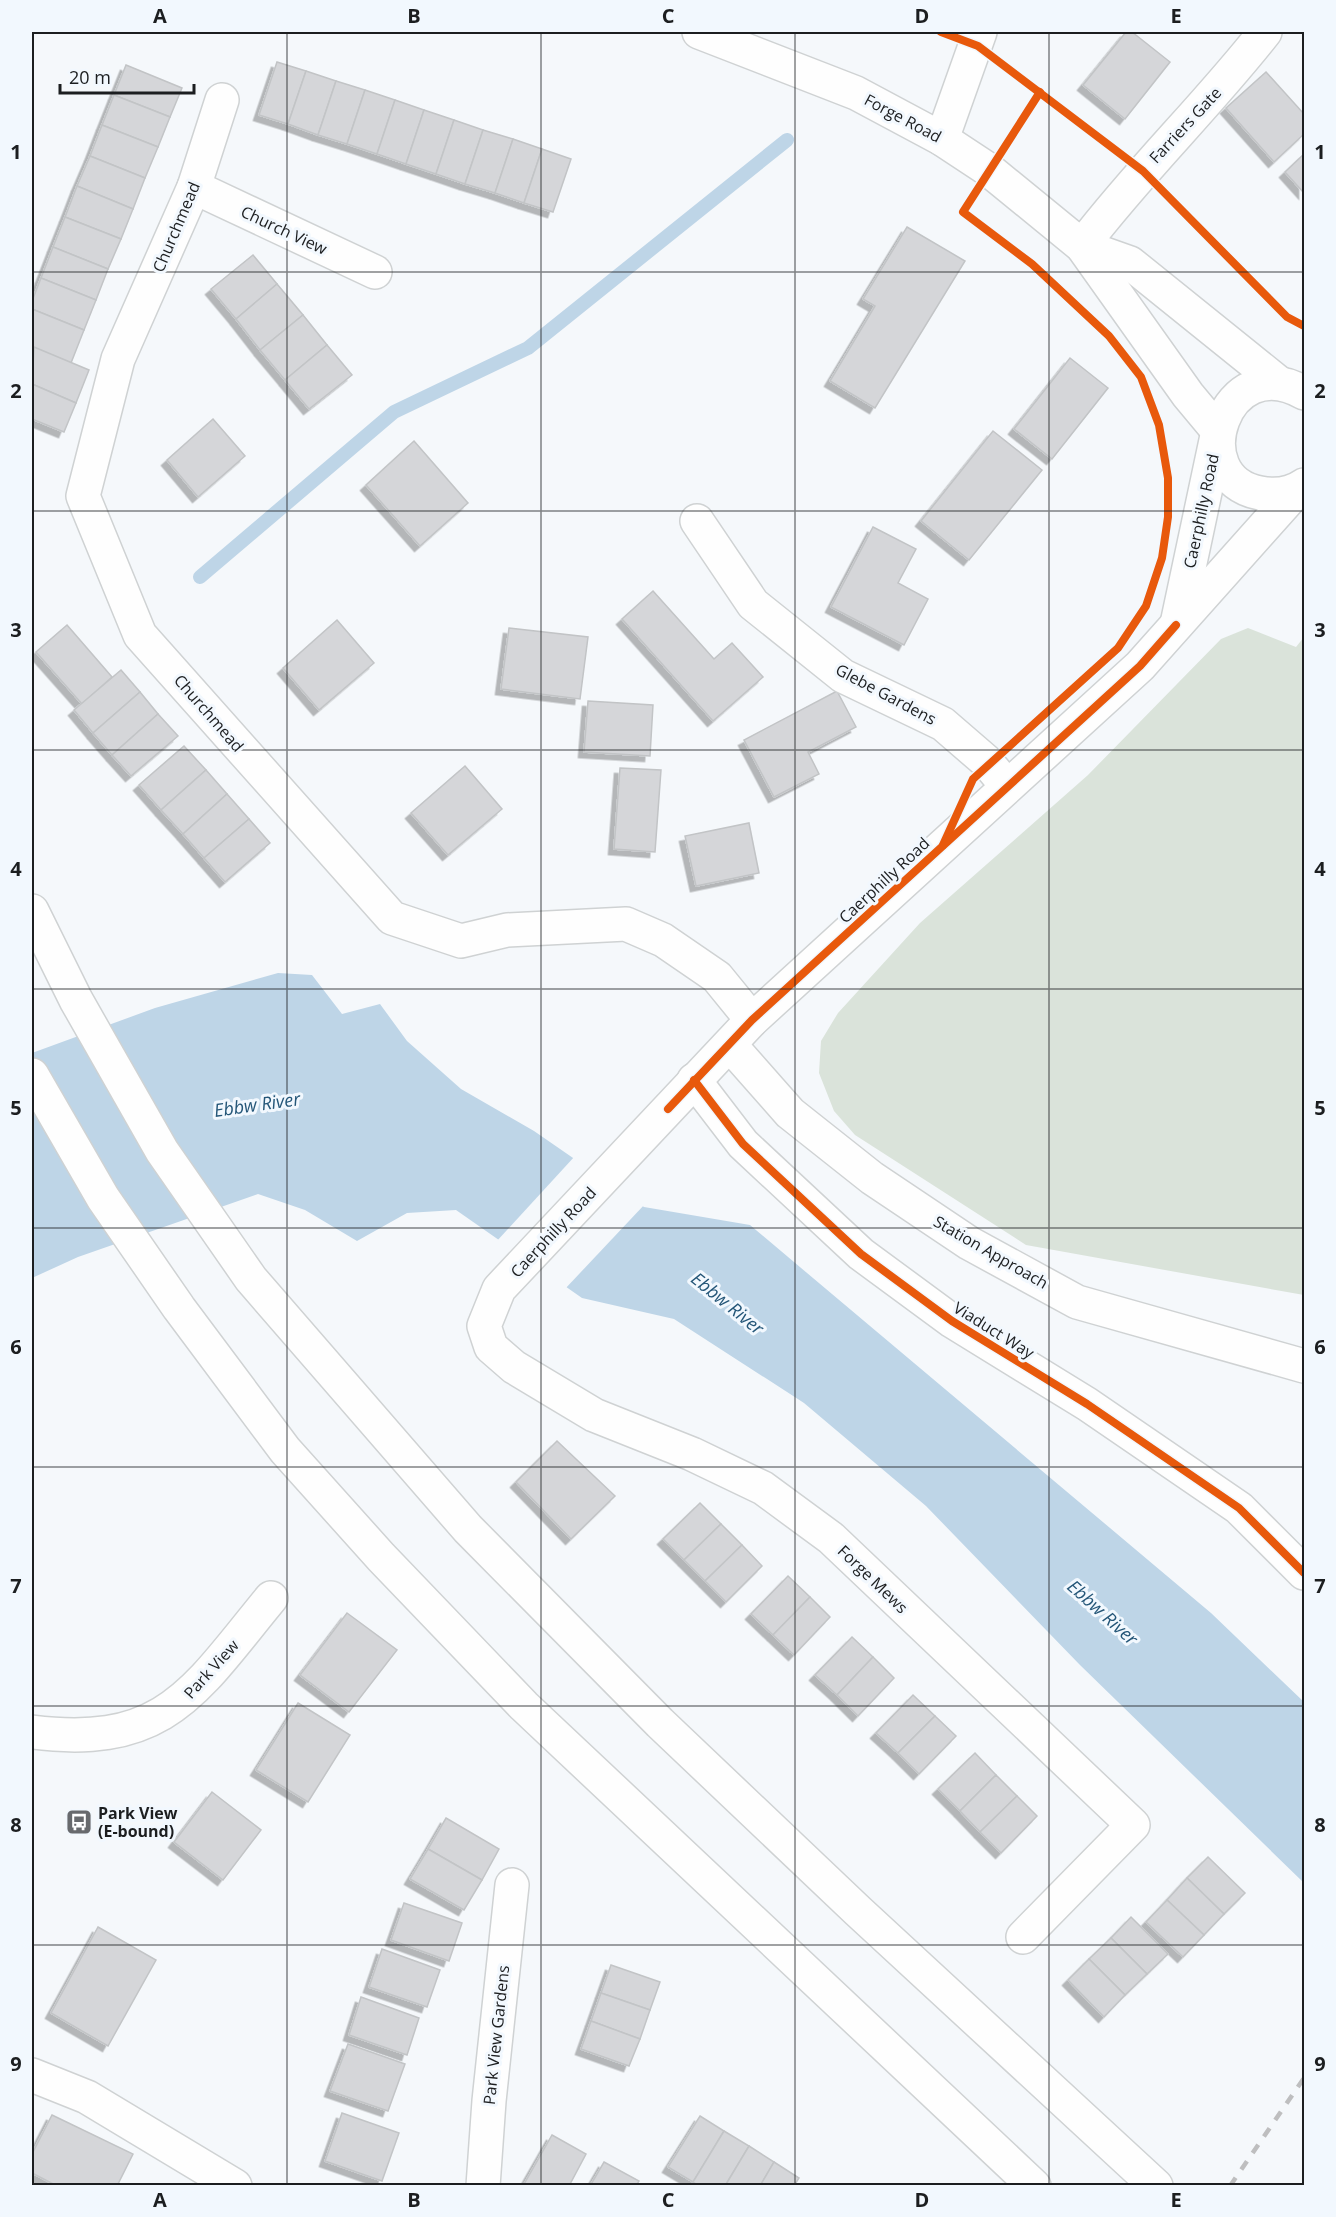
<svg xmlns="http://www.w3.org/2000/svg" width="1336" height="2217" font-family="'Open Sans',sans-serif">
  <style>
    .green { fill: #dae3da }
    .water { fill: #bed5e7 }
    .pier { fill: #f5f8fb }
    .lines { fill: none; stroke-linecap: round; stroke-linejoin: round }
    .stream { stroke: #bed5e7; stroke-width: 14 }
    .building { fill: #d5d6d9; stroke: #c2c4c6; stroke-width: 1.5; filter: url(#shadow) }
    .street-casing { stroke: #cfd2d3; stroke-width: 36 }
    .primary-casing { stroke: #cfd2d3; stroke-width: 36 }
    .street { stroke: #fefefe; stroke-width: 33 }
    .primary { stroke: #fefefe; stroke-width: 33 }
    .rail { stroke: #bebebf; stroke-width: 4.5; stroke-dasharray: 10 10; stroke-linecap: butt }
    .cycleway-casing { stroke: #f2f8fe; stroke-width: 11 }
    .cycleway { stroke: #e8590c; stroke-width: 8 }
    .grid { fill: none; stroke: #1c1e20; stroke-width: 1.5; stroke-opacity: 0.55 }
    .labels { text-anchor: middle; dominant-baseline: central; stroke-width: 6; stroke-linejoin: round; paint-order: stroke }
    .street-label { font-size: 16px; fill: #1c1e20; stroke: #f2f8fe }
    .poi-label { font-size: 16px; font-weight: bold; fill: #1c1e20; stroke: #f2f8fe; text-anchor: start }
    .water-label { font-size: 18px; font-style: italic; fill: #245678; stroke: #f2f8fe }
    .neatline { fill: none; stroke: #1c1e20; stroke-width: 2 }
    .grid-label { font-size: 20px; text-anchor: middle; font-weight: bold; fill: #1c1e20 }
  </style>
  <defs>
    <filter id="shadow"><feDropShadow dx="-5.5" dy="5.5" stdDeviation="0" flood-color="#0004"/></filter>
  </defs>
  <rect width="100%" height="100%" fill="#f5f8fb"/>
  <path class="green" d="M 1248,628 L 1296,647 L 1304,637 L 1304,1295 L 1026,1245 L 855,1135 L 834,1111 L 819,1073 L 821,1041 L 838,1013 L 920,923 L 1088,775 L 1221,639 Z"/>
  <path class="water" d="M 278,973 L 312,975 L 342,1014 L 380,1004 L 407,1041 L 461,1089 L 534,1131 L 644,1207 L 750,1225 L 1211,1613 L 1304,1702 L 1304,1883 L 1080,1665 L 926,1506 L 804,1403 L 674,1319 L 582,1298 L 456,1210 L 407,1213 L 357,1241 L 305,1210 L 258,1194 L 78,1257 L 32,1278 L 32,1053 L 155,1008 Z"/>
  <path class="pier" d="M 575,1156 L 645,1204 L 564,1290 L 496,1242 Z"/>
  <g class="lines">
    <path class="stream" d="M 200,577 L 394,412 L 528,348 L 787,140"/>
  </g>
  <g class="building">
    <path d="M 1126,32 L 1132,32 L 1170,62 L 1125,119 L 1083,85 Z"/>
    <path d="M 277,62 L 306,71 L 288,124 L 259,115 Z"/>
    <path d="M 126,65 L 182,88 L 170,117 L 114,95 Z"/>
    <path d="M 306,71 L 336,81 L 318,135 L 288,124 Z"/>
    <path d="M 1266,72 L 1304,114 L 1304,134 L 1274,162 L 1226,108 Z"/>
    <path d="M 336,81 L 365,90 L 347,144 L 318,135 Z"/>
    <path d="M 365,90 L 395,100 L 377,154 L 347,144 Z"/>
    <path d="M 114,95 L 170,117 L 158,147 L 102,125 Z"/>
    <path d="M 395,100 L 424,110 L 406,164 L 377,154 Z"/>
    <path d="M 424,110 L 454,120 L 436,174 L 406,164 Z"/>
    <path d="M 454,120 L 483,130 L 465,184 L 436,174 Z"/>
    <path d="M 102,125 L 158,147 L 145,178 L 90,156 Z"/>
    <path d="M 483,130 L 513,139 L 495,193 L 465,184 Z"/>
    <path d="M 513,139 L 542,149 L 524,203 L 495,193 Z"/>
    <path d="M 542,149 L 571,159 L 553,212 L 524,203 Z"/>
    <path d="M 1304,154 L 1304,193 L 1285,172 Z"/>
    <path d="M 90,156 L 145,178 L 133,209 L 77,186 Z"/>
    <path d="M 77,186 L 133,209 L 121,239 L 65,217 Z"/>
    <path d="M 65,217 L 121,239 L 108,269 L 53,247 Z"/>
    <path d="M 907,227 L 965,261 L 875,408 L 830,381 L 875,306 L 863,299 Z"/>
    <path d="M 53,247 L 108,269 L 96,300 L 41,278 Z"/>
    <path d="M 253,255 L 277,284 L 236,319 L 211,289 Z"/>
    <path d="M 41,278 L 96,300 L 84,330 L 32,309 L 32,301 Z"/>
    <path d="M 277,284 L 303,315 L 260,350 L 236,319 Z"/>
    <path d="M 32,309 L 84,330 L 71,363 L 32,347 Z"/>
    <path d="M 303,315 L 327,345 L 285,380 L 260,350 Z"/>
    <path d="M 327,345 L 352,375 L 309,409 L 285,380 Z"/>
    <path d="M 34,347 L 89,370 L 76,403 L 32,384 Z"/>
    <path d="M 1070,358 L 1108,388 L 1052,459 L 1014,429 Z"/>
    <path d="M 32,384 L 76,403 L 64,432 L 32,419 Z"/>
    <path d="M 213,419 L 245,456 L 198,497 L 167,460 Z"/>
    <path d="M 993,431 L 1042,470 L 969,560 L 921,521 Z"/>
    <path d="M 414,441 L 468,503 L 420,546 L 366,485 Z"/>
    <path d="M 873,527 L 916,549 L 898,583 L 928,599 L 904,645 L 831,607 Z"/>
    <path d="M 653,591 L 714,659 L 732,643 L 763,677 L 713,721 L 622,619 Z"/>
    <path d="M 337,620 L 374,663 L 319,710 L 283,668 Z"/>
    <path d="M 67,625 L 112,677 L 82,704 L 36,652 Z"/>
    <path d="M 509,628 L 588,637 L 580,699 L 501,689 Z"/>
    <path d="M 121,670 L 140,692 L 93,733 L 74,710 Z"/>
    <path d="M 837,691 L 856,727 L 808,752 L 819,774 L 774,797 L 744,740 Z"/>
    <path d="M 140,692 L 158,714 L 112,755 L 93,733 Z"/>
    <path d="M 588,701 L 653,705 L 650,756 L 584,752 Z"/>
    <path d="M 158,714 L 178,736 L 131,776 L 112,755 Z"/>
    <path d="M 184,746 L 206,770 L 161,810 L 139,785 Z"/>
    <path d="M 465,766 L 502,809 L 448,855 L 411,813 Z"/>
    <path d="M 620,768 L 661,770 L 655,852 L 614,849 Z"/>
    <path d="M 206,770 L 227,794 L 183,834 L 161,810 Z"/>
    <path d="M 227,794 L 249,819 L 204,858 L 183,834 Z"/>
    <path d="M 249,819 L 270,843 L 225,882 L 204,858 Z"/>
    <path d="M 749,823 L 759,873 L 696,886 L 685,836 Z"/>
    <path d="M 557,1441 L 615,1496 L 571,1539 L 516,1482 Z"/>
    <path d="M 700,1503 L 721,1524 L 684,1560 L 663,1539 Z"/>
    <path d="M 721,1524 L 742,1545 L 705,1581 L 684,1560 Z"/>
    <path d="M 742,1545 L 762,1566 L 726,1602 L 705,1581 Z"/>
    <path d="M 788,1576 L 810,1597 L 773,1635 L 751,1614 Z"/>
    <path d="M 810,1597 L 830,1617 L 794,1655 L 773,1635 Z"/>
    <path d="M 347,1613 L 397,1650 L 349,1712 L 300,1675 Z"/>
    <path d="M 852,1637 L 873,1657 L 837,1695 L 815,1675 Z"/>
    <path d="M 873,1657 L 894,1678 L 858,1716 L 837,1695 Z"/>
    <path d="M 913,1695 L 935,1716 L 898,1753 L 876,1733 Z"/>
    <path d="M 298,1703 L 350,1735 L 308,1802 L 256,1770 Z"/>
    <path d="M 935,1716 L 956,1736 L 919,1774 L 898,1753 Z"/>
    <path d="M 975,1753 L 996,1775 L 960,1811 L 938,1789 Z"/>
    <path d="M 996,1775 L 1017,1796 L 980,1832 L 960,1811 Z"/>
    <path d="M 212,1792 L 261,1830 L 223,1880 L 174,1842 Z"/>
    <path d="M 1017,1796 L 1037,1816 L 1001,1853 L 980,1832 Z"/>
    <path d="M 446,1818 L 499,1849 L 482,1880 L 428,1849 Z"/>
    <path d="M 428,1849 L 482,1880 L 464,1910 L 410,1879 Z"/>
    <path d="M 1208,1857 L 1245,1893 L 1224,1914 L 1187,1878 Z"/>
    <path d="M 1187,1878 L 1224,1914 L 1204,1935 L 1167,1900 Z"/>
    <path d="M 1167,1900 L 1204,1935 L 1183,1957 L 1146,1922 Z"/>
    <path d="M 404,1903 L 462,1923 L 449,1961 L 391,1940 Z"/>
    <path d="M 1131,1917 L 1168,1954 L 1147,1974 L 1111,1938 Z"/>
    <path d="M 98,1927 L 156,1960 L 108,2046 L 51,2013 Z"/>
    <path d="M 1111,1938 L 1147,1974 L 1125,1995 L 1089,1959 Z"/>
    <path d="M 382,1949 L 440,1970 L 427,2007 L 369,1987 Z"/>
    <path d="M 1089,1959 L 1125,1995 L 1104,2017 L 1068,1980 Z"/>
    <path d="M 611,1965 L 660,1982 L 650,2010 L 601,1993 Z"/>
    <path d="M 601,1993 L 650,2010 L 640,2039 L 591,2021 Z"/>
    <path d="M 361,1997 L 419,2018 L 407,2055 L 349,2035 Z"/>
    <path d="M 591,2021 L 640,2039 L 629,2066 L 581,2049 Z"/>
    <path d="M 348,2044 L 405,2064 L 388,2111 L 330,2091 Z"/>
    <path d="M 342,2113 L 399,2133 L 382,2181 L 325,2161 Z"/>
    <path d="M 52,2115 L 133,2154 L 117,2186 L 57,2186 L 32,2173 L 32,2154 Z"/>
    <path d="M 700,2116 L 724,2131 L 693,2182 L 668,2167 Z"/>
    <path d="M 724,2131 L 749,2146 L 725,2186 L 699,2186 L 693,2182 Z"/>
    <path d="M 552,2135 L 586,2154 L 569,2186 L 523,2186 Z"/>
    <path d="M 749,2146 L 774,2162 L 760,2186 L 725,2186 Z"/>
    <path d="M 604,2162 L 639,2181 L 636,2186 L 590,2186 Z"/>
    <path d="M 774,2162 L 799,2178 L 794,2186 L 760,2186 Z"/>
  </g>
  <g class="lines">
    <defs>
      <g id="street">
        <path d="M 222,100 L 194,187 L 118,359 L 83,496 L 140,635 L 392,918 L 461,941 L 507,930 L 626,924 L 663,940 L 717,977 L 752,1020"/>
        <path d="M 942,139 L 980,32"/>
        <path d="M 194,187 L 375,272"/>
        <path d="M 1082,246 C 1139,171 1207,106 1265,32"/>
        <path d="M 697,521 L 753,604 L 843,676 L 943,724 L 987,762 L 1007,786"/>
        <path d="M 1177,624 L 1218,431"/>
        <path d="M 730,1045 L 790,1113 L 872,1178 L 969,1243 L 1077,1302 L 1304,1366"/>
        <path d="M 694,1080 L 743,1144 L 861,1254 L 952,1321 L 1087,1404 L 1239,1508 L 1304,1573"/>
        <path d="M 32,1732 C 166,1749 195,1690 271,1598"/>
        <path d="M 1023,1937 L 1133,1825 L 831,1538 L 763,1488 L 692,1454 L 594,1415 L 514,1367 L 491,1347 L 484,1326 L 499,1289 L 752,1020 L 1140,666 L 1297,490"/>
        <path d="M 32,2075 L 87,2097 L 235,2186"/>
        <path d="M 483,2186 L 489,2101 L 512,1885"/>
      </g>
      <g id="primary">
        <path d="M 699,32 L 856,93 L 942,139 L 989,170 L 1082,246 L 1188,395 L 1218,431"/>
        <path d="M 1082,246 L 1130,263 L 1279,383"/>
        <path d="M 1304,393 C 1224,347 1182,479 1260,493 C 1276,496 1291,494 1304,485"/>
        <path d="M 32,911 L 76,1000 L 162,1151 L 251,1279 L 468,1529 L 660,1723 L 858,1911 L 1156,2186"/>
        <path d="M 32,1075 L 103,1198 L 179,1308 L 285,1450 L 381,1557 L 524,1706 L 1034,2186"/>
      </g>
    </defs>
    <use href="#street" class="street-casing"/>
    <use href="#primary" class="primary-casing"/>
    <use href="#street" class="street"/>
    <use href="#primary" class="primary"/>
    <path class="rail" d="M 1230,2186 L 1304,2078"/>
    <defs>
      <g id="cycleway">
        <path d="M 941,32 L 978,46 L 1143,171 L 1287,317 L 1304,326"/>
        <path d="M 943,845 L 973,779 L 1118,648 L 1146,606 L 1162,558 L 1168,517 L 1168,478 L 1159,425 L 1141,377 L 1109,336 L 1032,264 L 963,212 L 1040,92"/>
        <path d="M 694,1080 L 743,1144 L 861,1254 L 952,1321 L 1087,1404 L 1239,1508 L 1304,1573"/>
        <path d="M 668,1109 L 752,1020 L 1140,666 L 1176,625"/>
      </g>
    </defs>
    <use href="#cycleway" class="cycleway-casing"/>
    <use href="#cycleway" class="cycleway"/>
  </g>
  <path class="grid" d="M 287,32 L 287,2186M 541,32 L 541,2186M 795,32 L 795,2186M 1049,32 L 1049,2186M 32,272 L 1304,272M 32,511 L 1304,511M 32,750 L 1304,750M 32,989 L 1304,989M 32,1228 L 1304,1228M 32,1467 L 1304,1467M 32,1706 L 1304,1706M 32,1945 L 1304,1945"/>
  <defs>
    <symbol id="bus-square" viewBox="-11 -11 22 22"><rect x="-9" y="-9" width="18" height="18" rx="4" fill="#686a6d" stroke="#f2f8fe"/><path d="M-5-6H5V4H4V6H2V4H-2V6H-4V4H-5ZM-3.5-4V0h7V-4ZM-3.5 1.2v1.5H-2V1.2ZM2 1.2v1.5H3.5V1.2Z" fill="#fff"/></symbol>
  </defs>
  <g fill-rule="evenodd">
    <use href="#bus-square" x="64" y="1807" width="30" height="30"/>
  </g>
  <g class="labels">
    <g class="street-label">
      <text transform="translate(903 118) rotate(28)">Forge Road</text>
      <text transform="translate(1185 125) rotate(-47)">Farriers Gate</text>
      <text transform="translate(176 227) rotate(-67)">Churchmead</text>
      <text transform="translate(284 230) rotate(25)">Church View</text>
      <text transform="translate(1201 511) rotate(-78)">Caerphilly Road</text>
      <text transform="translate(886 694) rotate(28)">Glebe Gardens</text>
      <text transform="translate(209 713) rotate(49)">Churchmead</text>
      <text transform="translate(884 880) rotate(-43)">Caerphilly Road</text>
      <text transform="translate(553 1232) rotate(-47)">Caerphilly Road</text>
      <text transform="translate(991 1252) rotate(30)">Station Approach</text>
      <text transform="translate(994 1330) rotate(32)">Viaduct Way</text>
      <text transform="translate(873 1579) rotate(44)">Forge Mews</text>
      <text transform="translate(211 1669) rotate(-48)">Park View</text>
      <text transform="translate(496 2035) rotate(-84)">Park View Gardens</text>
    </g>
    <g class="poi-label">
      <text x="98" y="1813">Park View<tspan x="98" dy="18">(E-bound)</tspan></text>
    </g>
    <g class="water-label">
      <text transform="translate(257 1104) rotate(-8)">Ebbw River</text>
      <text transform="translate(728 1303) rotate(39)">Ebbw River</text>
      <text transform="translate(1103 1612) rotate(42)">Ebbw River</text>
    </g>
  </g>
  <rect width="1336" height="2217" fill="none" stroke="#f2f8fe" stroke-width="66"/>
  <path d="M60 84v9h134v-9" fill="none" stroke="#1c1e20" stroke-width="3"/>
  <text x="69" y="84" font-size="18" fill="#1c1e20" stroke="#f2f8fe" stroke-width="4.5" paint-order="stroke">20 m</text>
  <rect x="33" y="33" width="1270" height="2151" class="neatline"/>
  <g class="grid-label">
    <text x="160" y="23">A</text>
    <text x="414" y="23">B</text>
    <text x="668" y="23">C</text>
    <text x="922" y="23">D</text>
    <text x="1176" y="23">E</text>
    <text x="16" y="159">1</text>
    <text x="1320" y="159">1</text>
    <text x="16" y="398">2</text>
    <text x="1320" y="398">2</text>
    <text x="16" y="637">3</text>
    <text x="1320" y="637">3</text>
    <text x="16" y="876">4</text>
    <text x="1320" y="876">4</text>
    <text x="16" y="1115">5</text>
    <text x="1320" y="1115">5</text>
    <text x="16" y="1354">6</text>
    <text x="1320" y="1354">6</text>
    <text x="16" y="1593">7</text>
    <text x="1320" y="1593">7</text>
    <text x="16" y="1832">8</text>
    <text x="1320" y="1832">8</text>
    <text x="16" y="2071">9</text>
    <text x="1320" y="2071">9</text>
    <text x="160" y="2207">A</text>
    <text x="414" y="2207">B</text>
    <text x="668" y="2207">C</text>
    <text x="922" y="2207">D</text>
    <text x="1176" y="2207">E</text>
  </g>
</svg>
